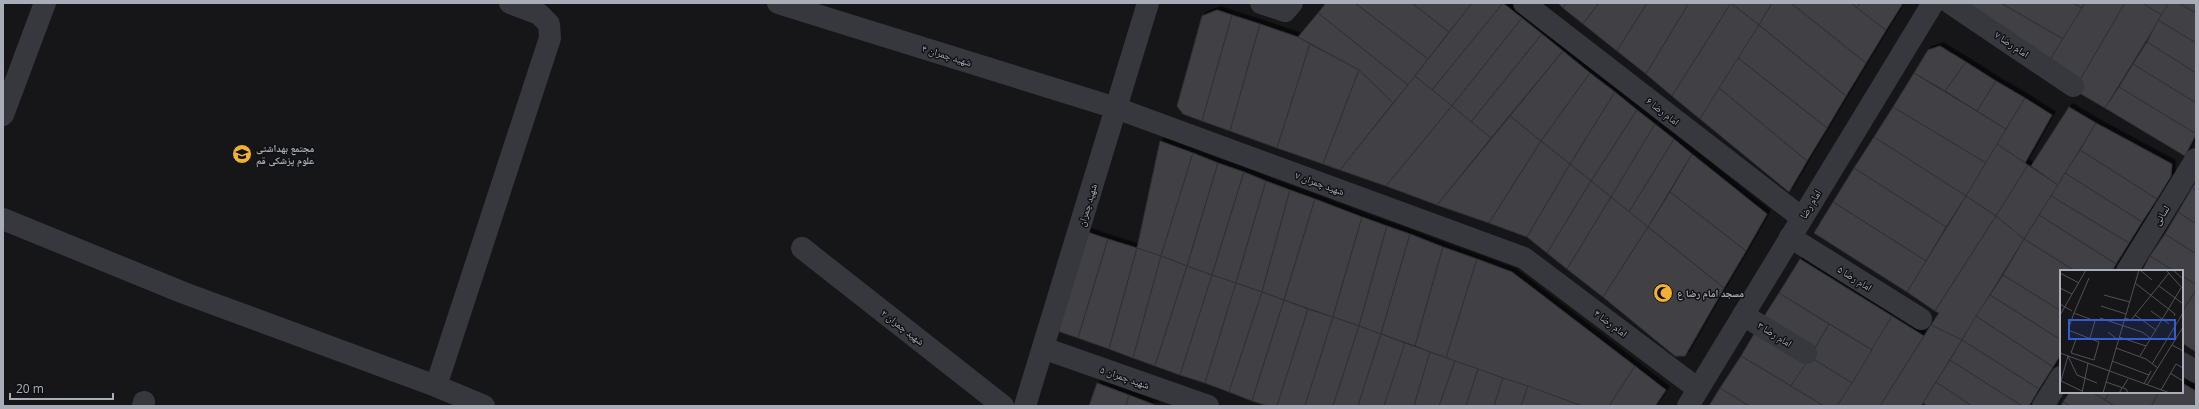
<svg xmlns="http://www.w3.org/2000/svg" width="2199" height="409" font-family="'Open Sans','Noto Naskh Arabic',sans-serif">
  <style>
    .building { fill: #404145; stroke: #303034; filter: url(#shadow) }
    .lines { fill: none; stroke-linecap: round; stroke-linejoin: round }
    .minor { stroke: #37383d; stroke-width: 22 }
    .labels { text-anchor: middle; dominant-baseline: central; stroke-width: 3; stroke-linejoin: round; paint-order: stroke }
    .street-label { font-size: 10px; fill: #a8adb8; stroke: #111113 }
    .poi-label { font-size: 10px; font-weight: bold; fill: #a8adb8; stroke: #111113; text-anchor: start }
    .inset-road { fill: none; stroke: #505258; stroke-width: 1 }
    .view { fill: #325cd3; fill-opacity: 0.15; stroke: #325cd3; stroke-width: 2 }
    .inset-edge { fill: none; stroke: #a8adb8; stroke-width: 2 }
  </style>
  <defs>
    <filter id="shadow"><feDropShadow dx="3.5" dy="-3.5" stdDeviation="0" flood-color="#0009"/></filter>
  </defs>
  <rect width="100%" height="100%" fill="#161618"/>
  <g class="building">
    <path d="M 1326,3 L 1355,3 L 1428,59 L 1408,85 L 1318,13 Z"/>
    <path d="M 1355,3 L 1412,3 L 1449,32 L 1428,59 Z"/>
    <path d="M 1412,3 L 1468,3 L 1471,5 L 1449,32 Z"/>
    <path d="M 1472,3 L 1503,3 L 1432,90 L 1415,76 Z"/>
    <path d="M 1503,3 L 1522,18 L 1452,106 L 1432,90 Z"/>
    <path d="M 1558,3 L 1567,3 L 1563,8 Z"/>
    <path d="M 1567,3 L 1599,3 L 1583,24 L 1563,8 Z"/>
    <path d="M 1599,3 L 1647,3 L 1617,51 L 1583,24 Z"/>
    <path d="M 1647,3 L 1689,3 L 1646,74 L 1617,51 Z"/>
    <path d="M 1689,3 L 1731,3 L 1672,96 L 1646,74 Z"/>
    <path d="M 1731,3 L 1759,25 L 1700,119 L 1672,96 Z"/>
    <path d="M 1731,3 L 1772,3 L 1759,25 Z"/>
    <path d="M 1772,3 L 1791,3 L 1866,63 L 1846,96 L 1759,25 Z"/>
    <path d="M 1791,3 L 1851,3 L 1886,30 L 1866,63 Z"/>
    <path d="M 1851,3 L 1860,3 L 1857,8 Z"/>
    <path d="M 1860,3 L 1903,3 L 1886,30 L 1857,8 Z"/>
    <path d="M 1954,3 L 2001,3 L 2063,39 L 2043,71 Z"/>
    <path d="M 2001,3 L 2073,3 L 2082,8 L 2063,39 Z"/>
    <path d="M 2073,3 L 2085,3 L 2082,8 Z"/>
    <path d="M 2085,3 L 2125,3 L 2074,90 L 2043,71 Z"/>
    <path d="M 2125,3 L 2142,3 L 2162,15 L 2105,108 L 2074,90 Z"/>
    <path d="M 2142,3 L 2169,3 L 2162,15 Z"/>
    <path d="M 2169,3 L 2179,3 L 2196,13 L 2196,43 L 2158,20 Z"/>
    <path d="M 2179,3 L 2196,3 L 2196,13 Z"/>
    <path d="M 1217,10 L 1232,15 L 1202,121 L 1183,114 L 1177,106 L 1202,16 Z"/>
    <path d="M 1318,13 L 1408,85 L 1393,103 L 1359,70 L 1298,37 Z"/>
    <path d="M 1232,15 L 1260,24 L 1230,131 L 1202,121 Z"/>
    <path d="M 1522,18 L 1542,34 L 1471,122 L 1452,106 Z"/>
    <path d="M 2158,20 L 2196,43 L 2196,73 L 2147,42 Z"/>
    <path d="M 1260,24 L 1298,37 L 1310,44 L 1277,148 L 1230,131 Z"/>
    <path d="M 1759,25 L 1846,96 L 1827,128 L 1738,58 Z"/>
    <path d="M 1542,34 L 1563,51 L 1491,138 L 1471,122 Z"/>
    <path d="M 2147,42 L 2196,73 L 2196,103 L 2133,64 Z"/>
    <path d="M 1310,44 L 1359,70 L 1323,164 L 1277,148 Z"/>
    <path d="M 1940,46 L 1966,62 L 1945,91 L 1914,73 L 1928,50 Z"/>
    <path d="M 1563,51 L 1590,73 L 1541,141 L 1510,116 Z"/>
    <path d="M 1738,58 L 1827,128 L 1807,161 L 1719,88 Z"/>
    <path d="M 1966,62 L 1996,81 L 1977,111 L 1945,91 Z"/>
    <path d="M 2133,64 L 2196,103 L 2196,134 L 2119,87 Z"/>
    <path d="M 1359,70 L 1393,103 L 1340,170 L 1323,164 Z"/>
    <path d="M 1590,73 L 1615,92 L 1570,164 L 1541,141 Z"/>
    <path d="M 1914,73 L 2006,129 L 1986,163 L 1893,107 Z"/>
    <path d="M 1415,76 L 1452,106 L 1386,186 L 1340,170 Z"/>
    <path d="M 1996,81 L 2025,98 L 2006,129 L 1977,111 Z"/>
    <path d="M 2119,87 L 2196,134 L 2185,156 L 2105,108 Z"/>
    <path d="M 1719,88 L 1807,161 L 1789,192 L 1700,119 Z"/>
    <path d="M 1615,92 L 1637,110 L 1591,181 L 1570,164 Z"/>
    <path d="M 2025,98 L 2052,115 L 2025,163 L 1997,144 Z"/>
    <path d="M 1452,106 L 1491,138 L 1437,205 L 1386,186 Z"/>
    <path d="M 1893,107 L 1986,163 L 1966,196 L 1874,137 Z"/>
    <path d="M 2069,107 L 2096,123 L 2058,185 L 2031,166 Z"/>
    <path d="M 1637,110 L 1655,124 L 1611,197 L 1591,181 Z"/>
    <path d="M 1510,116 L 1541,141 L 1489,223 L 1437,205 Z"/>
    <path d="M 2096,123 L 2172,164 L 2171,176 L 2157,199 L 2080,150 Z"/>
    <path d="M 1655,124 L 1674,139 L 1629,212 L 1611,197 Z"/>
    <path d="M 1874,137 L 1966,196 L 1946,227 L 1854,168 Z"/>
    <path d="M 1674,139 L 1692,154 L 1648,227 L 1629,212 Z"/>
    <path d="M 1160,141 L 1193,153 L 1161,256 L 1137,248 Z"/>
    <path d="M 1541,141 L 1570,164 L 1527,237 L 1489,223 Z"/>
    <path d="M 1997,144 L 2028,165 L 1996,216 L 1966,196 Z"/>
    <path d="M 2080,150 L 2157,199 L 2142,222 L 2065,173 Z"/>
    <path d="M 1193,153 L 1218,163 L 1187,266 L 1161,256 Z"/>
    <path d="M 1692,154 L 1767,214 L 1746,251 L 1670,192 Z"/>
    <path d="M 1218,163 L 1244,172 L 1212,275 L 1187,266 Z"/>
    <path d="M 1570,164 L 1591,181 L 1547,253 L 1527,237 Z"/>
    <path d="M 2028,165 L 2058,185 L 2024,239 L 1996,216 Z"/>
    <path d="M 1854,168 L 1946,227 L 1926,261 L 1833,202 Z"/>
    <path d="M 1244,172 L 1266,181 L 1236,283 L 1212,275 Z"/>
    <path d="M 2065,173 L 2142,222 L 2129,243 L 2051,196 Z"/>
    <path d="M 1266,181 L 1290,190 L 1262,292 L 1236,283 Z"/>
    <path d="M 1591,181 L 1611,197 L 1567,269 L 1547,253 Z"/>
    <path d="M 2196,182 L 2196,190 L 2192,188 Z"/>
    <path d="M 2192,188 L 2196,190 L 2196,224 L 2178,212 Z"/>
    <path d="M 1290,190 L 1315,199 L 1284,300 L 1262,292 Z"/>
    <path d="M 1670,192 L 1746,251 L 1724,288 L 1648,227 Z"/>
    <path d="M 1966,196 L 1996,216 L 1935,311 L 1907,292 Z"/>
    <path d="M 2051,196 L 2129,243 L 2116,264 L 2039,215 Z"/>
    <path d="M 1611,197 L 1648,227 L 1603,297 L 1567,269 Z"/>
    <path d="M 1315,199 L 1362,217 L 1333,317 L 1284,300 Z"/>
    <path d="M 1833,202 L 1926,261 L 1907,292 L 1814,233 Z"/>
    <path d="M 2178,212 L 2196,224 L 2196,254 L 2165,234 Z"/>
    <path d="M 2039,215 L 2116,264 L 2112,271 L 2075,271 L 2024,239 Z"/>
    <path d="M 1996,216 L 2024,239 L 1962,340 L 1931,325 L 1939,313 L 1935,311 Z"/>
    <path d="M 1362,217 L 1387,226 L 1359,326 L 1333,317 Z"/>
    <path d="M 1387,226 L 1410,234 L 1381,334 L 1359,326 Z"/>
    <path d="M 1648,227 L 1724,288 L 1685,356 L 1675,356 L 1603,297 Z"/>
    <path d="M 1084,231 L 1108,239 L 1078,338 L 1052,329 Z"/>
    <path d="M 1410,234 L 1443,247 L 1415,346 L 1381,334 Z"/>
    <path d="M 2165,234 L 2196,254 L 2196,285 L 2182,276 L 2182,271 L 2174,271 L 2150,256 Z"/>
    <path d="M 1108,239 L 1137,248 L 1109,349 L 1078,338 Z"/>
    <path d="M 2024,239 L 2075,271 L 2061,271 L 2061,311 L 2003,275 Z"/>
    <path d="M 1443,247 L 1477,259 L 1446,358 L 1415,346 Z"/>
    <path d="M 1137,248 L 1161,256 L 1133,358 L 1109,349 Z"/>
    <path d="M 1161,256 L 1187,266 L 1155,366 L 1133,358 Z"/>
    <path d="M 2150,256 L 2174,271 L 2142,271 Z"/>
    <path d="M 1477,259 L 1512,272 L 1635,366 L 1609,406 L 1582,406 L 1446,358 Z"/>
    <path d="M 1800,259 L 1892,316 L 1872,350 L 1779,293 Z"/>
    <path d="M 1187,266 L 1212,275 L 1180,375 L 1155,366 Z"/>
    <path d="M 1212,275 L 1236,283 L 1205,383 L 1180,375 Z"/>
    <path d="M 2003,275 L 2061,311 L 2061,340 L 1990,295 Z"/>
    <path d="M 2182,276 L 2196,285 L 2196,290 L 2182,312 Z"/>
    <path d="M 1236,283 L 1262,292 L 1229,392 L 1205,383 Z"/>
    <path d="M 2196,290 L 2196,352 L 2182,343 L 2182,312 Z"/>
    <path d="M 1262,292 L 1284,300 L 1252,401 L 1229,392 Z"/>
    <path d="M 1779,293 L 1829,324 L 1813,351 L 1761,321 Z"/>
    <path d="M 1990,295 L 2061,340 L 2061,354 L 2053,367 L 1976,316 Z"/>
    <path d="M 1284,300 L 1308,309 L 1277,406 L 1268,406 L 1252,401 Z"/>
    <path d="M 1308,309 L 1333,317 L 1305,406 L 1277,406 Z"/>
    <path d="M 1892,316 L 1924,336 L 1880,406 L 1837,406 Z"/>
    <path d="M 1976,316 L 2053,367 L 2039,389 L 1962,340 Z"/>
    <path d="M 1333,317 L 1359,326 L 1333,406 L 1305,406 Z"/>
    <path d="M 1829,324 L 1872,350 L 1852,383 L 1810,357 Z"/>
    <path d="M 1931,325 L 1962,340 L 1921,406 L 1880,406 Z"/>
    <path d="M 1359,326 L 1381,334 L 1358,406 L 1333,406 Z"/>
    <path d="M 1757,329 L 1808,361 L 1791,386 L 1741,356 Z"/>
    <path d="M 1381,334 L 1405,343 L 1384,406 L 1358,406 Z"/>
    <path d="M 1962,340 L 2039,389 L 2029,406 L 2022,406 L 1950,360 Z"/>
    <path d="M 1405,343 L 1430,352 L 1414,406 L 1384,406 Z"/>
    <path d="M 1430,352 L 1455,361 L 1439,406 L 1414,406 Z"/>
    <path d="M 1741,356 L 1791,386 L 1824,406 L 1749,406 L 1720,388 Z"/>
    <path d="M 1810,357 L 1852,383 L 1837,406 L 1824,406 L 1791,386 Z"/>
    <path d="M 1950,360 L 2022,406 L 1972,406 L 1936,382 Z"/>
    <path d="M 1455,361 L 1478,369 L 1466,406 L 1439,406 Z"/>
    <path d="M 1635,366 L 1666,390 L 1655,406 L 1609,406 Z"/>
    <path d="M 1478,369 L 1503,378 L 1494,406 L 1466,406 Z"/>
    <path d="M 1503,378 L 1528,386 L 1521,406 L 1494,406 Z"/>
    <path d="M 1936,382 L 1972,406 L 1927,406 L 1923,403 Z"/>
    <path d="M 1097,383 L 1129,395 L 1126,406 L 1089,406 Z"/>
    <path d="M 2182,383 L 2196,391 L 2195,406 L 2151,406 L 2159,392 L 2182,392 Z"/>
    <path d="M 1528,386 L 1582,406 L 1521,406 Z"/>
    <path d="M 1720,388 L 1749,406 L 1709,406 Z"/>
    <path d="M 2070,392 L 2092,392 L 2115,406 L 2070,406 L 2063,402 Z"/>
    <path d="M 2092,392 L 2110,392 L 2105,400 Z"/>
    <path d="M 2110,392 L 2159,392 L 2151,406 L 2115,406 L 2105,400 Z"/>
    <path d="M 1129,395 L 1155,405 L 1155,406 L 1126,406 Z"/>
    <path d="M 2063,402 L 2070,406 L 2061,406 Z"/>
  </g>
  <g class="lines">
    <g class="minor">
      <path d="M 778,3 L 1116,108 L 1524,258 L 1698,389"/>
      <path d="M 1261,3 L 1285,11 L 1292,3"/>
      <path d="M 1524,3 L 1802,218"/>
      <path d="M 1950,3 L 2073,86"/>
      <path d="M 3,115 L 45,3"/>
      <path d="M 3,219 L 184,293 L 436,386 L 484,406"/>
      <path d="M 1790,237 L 1921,319"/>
      <path d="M 802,248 L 1003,406"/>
      <path d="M 2127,271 L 2196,159"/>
      <path d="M 1743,315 L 1806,353"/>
      <path d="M 1043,348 L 1208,406"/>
      <path d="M 2182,363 L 2196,372"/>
      <path d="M 436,386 L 550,38 L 549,24 L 539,14 L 510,3"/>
      <path d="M 143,406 L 144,402"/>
      <path d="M 1025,406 L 1148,3"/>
      <path d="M 1688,406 L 1933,3"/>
      <path d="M 2043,406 L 2061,377"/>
    </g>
  </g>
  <defs>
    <symbol id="university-disc" viewBox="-11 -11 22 22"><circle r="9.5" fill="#f2b134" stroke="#111113"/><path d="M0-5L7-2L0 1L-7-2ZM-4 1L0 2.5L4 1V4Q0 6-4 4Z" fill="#111"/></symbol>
    <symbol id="mosque-disc" viewBox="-11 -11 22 22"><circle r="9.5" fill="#f2b134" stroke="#111113"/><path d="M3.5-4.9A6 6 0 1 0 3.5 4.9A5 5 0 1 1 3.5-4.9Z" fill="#111"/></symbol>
  </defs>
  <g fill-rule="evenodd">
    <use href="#university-disc" x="231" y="143" width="22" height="22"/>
    <use href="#mosque-disc" x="1652" y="282" width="22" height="22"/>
  </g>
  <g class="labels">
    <g class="street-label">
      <text transform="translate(2012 44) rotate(34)">امام رضا ۷</text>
      <text transform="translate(947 55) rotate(17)">شهید چمران ۴</text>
      <text transform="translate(1663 111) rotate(38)">امام رضا ۶</text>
      <text transform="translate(1320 183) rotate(20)">شهید چمران ۷</text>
      <text transform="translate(1810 204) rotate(-59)">امام رضا</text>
      <text transform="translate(1087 205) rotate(-73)">شهید چمران</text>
      <text transform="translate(2161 215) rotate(-58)">لسانی</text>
      <text transform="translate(1855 278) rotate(32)">امام رضا ۵</text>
      <text transform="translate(1611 323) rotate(37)">امام رضا ۴</text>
      <text transform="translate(903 327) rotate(38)">شهید چمران ۲</text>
      <text transform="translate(1775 334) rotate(32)">امام رضا ۳</text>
      <text transform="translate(1125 377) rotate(19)">شهید چمران ۵</text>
    </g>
    <g class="poi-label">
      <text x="256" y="148">مجتمع بهداشتی<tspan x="256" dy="12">علوم پزشکی قم</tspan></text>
      <text x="1677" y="293">مسجد امام رضا ع</text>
    </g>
  </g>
  <g transform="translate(2060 270)">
    <rect width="123" height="123" fill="#161618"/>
    <path class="inset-road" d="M 80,0 L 92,10M 106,0 L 123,19M 113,0 L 123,9M 0,3 L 19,13M 75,13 L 115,44 L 114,46M 99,16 L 122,33M 0,18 L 12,24M 44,25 L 70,32M 0,34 L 12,41M 41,36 L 66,44M 91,41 L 109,54M 14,43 L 29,8M 0,45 L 26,0M 75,45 L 96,60M 40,48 L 82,62 L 90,68M 65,48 L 71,50 L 109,3M 48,62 L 58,70M 59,67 L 86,76M 16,69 L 11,83 L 34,90 L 39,72 L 8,60 L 14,43 L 35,51 L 30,68M 112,75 L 123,81M 56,78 L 86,89 L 98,98M 0,83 L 110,123M 8,86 L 17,105 L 37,113M 80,86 L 121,18M 52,91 L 89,105M 92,94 L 123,43M 110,103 L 123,111M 1,111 L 22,121M 46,112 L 66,119 L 68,123M 0,114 L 8,86M 84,114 L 91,101M 87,115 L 123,57M 101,120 L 116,94 L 123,98M 22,123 L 28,93M 43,123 L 79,0M 59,123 L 68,109"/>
    <path class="view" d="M 9,50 L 115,50 L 115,69 L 9,69 Z"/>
    <rect width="123" height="123" class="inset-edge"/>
  </g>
  <rect width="2199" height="409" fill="none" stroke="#a8adb8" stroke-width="8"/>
  <path d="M10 393v6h103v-6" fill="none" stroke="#a8adb8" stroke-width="2"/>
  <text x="16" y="393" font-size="12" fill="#a8adb8" stroke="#111113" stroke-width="3" paint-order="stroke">20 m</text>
</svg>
